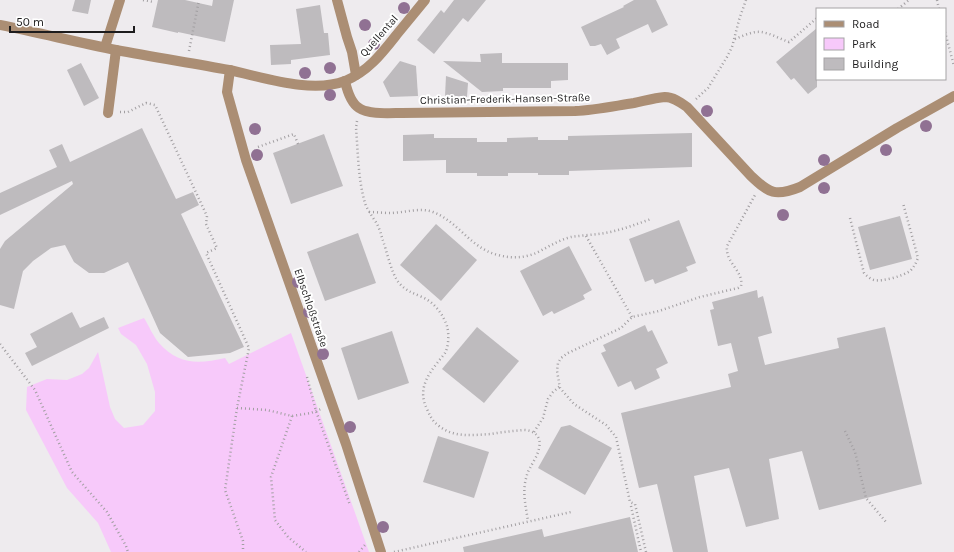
<svg xmlns="http://www.w3.org/2000/svg" width="954" height="552" font-family="Karla,sans-serif">
  <style>
    .green { fill: #f7c9fa }
    .building { fill: #bebbbe }
    .lines { fill: none; stroke-linecap: round; stroke-linejoin: round }
    .path { stroke: #a29fa2; stroke-width: 2.5; stroke-dasharray: 1 3; stroke-linecap: butt }
    .minor { stroke: #ab8e74; stroke-width: 10 }
    .tree { fill: #907193 }
    .labels { text-anchor: middle; dominant-baseline: central; stroke-width: 4; stroke-linejoin: round; paint-order: stroke }
    .street-label { font-size: 11px; fill: #1d1c1d; stroke: #fff }
  </style>
  <rect width="100%" height="100%" fill="#eeebee"/>
  <path class="green" d="M 144,318 C 149,326 153,336 159,343 C 178,365 199,364 225,358 L 229,364 L 291,333 L 369,552 L 111,552 L 98,523 L 67,488 L 26,410 L 27,387 L 47,379 L 67,380 L 82,374 L 89,368 L 98,352 L 110,407 L 115,419 L 124,428 L 143,425 L 155,411 L 155,392 L 147,364 L 136,345 L 121,334 L 118,328 Z"/>
  <g class="building">
    <path d="M 75,0 L 91,0 L 88,14 L 72,11 Z"/>
    <path d="M 158,0 L 185,0 L 212,6 L 213,0 L 234,0 L 225,42 L 178,32 L 178,33 L 152,27 Z"/>
    <path d="M 454,0 L 486,0 L 468,22 L 463,18 L 434,54 L 417,40 L 441,10 L 444,13 Z"/>
    <path d="M 634,0 L 656,0 L 668,25 L 652,33 L 648,24 L 616,39 L 620,48 L 607,55 L 601,44 L 595,46 L 590,46 L 581,27 L 624,7 L 623,6 Z"/>
    <path d="M 320,5 L 324,33 L 328,33 L 330,55 L 291,60 L 291,64 L 271,65 L 270,45 L 301,44 L 296,9 Z"/>
    <path d="M 817,28 L 817,87 L 808,94 L 794,78 L 791,80 L 776,62 Z"/>
    <path d="M 502,53 L 502,63 L 568,63 L 568,80 L 551,81 L 551,88 L 503,88 L 503,91 L 482,92 L 443,61 L 481,62 L 480,54 Z"/>
    <path d="M 400,61 L 416,66 L 418,96 L 390,97 L 383,82 Z"/>
    <path d="M 81,63 L 99,98 L 84,106 L 67,70 Z"/>
    <path d="M 446,76 L 468,83 L 467,97 L 445,96 Z"/>
    <path d="M 142,128 L 176,199 L 193,192 L 199,205 L 181,214 L 244,347 L 230,353 L 188,357 L 160,333 L 128,262 L 104,273 L 89,273 L 74,262 L 65,245 L 51,248 L 33,261 L 23,271 L 14,309 L 0,305 L 0,249 L 5,241 L 73,184 L 72,181 L 0,215 L 0,193 L 57,167 L 49,150 L 62,144 L 70,162 Z"/>
    <path d="M 692,133 L 692,167 L 569,171 L 569,175 L 538,175 L 538,173 L 508,173 L 508,176 L 477,176 L 477,173 L 446,173 L 446,160 L 403,161 L 403,135 L 434,134 L 434,138 L 477,138 L 477,142 L 507,142 L 507,138 L 538,137 L 538,140 L 568,140 L 568,136 Z"/>
    <path d="M 324,134 L 343,186 L 291,204 L 273,153 Z"/>
    <path d="M 900,216 L 912,259 L 870,270 L 858,227 Z"/>
    <path d="M 679,220 L 696,263 L 686,267 L 688,271 L 655,284 L 653,279 L 645,282 L 629,239 Z"/>
    <path d="M 436,224 L 477,260 L 441,301 L 400,265 Z"/>
    <path d="M 358,233 L 376,283 L 325,301 L 307,252 Z"/>
    <path d="M 569,246 L 592,290 L 583,295 L 585,299 L 554,314 L 552,311 L 543,316 L 520,271 Z"/>
    <path d="M 757,290 L 758,298 L 763,296 L 772,333 L 758,337 L 765,365 L 839,348 L 837,338 L 885,327 L 922,484 L 819,510 L 802,451 L 769,459 L 779,519 L 746,527 L 729,468 L 694,476 L 708,552 L 673,552 L 657,484 L 639,488 L 621,413 L 731,387 L 728,374 L 738,371 L 731,343 L 718,346 L 710,310 L 714,309 L 712,302 Z"/>
    <path d="M 72,312 L 80,328 L 104,317 L 109,328 L 32,366 L 25,353 L 37,347 L 30,334 Z"/>
    <path d="M 645,325 L 648,332 L 652,330 L 668,363 L 656,369 L 660,378 L 635,390 L 631,381 L 618,387 L 601,353 L 606,351 L 603,345 Z"/>
    <path d="M 477,327 L 519,361 L 484,403 L 442,369 Z"/>
    <path d="M 392,331 L 409,383 L 358,400 L 341,348 Z"/>
    <path d="M 570,425 L 612,448 L 585,495 L 538,468 L 561,427 Z"/>
    <path d="M 438,436 L 489,452 L 474,498 L 423,482 Z"/>
    <path d="M 630,517 L 638,552 L 464,552 L 463,547 L 542,529 L 544,537 Z"/>
  </g>
  <g class="lines">
    <g class="path">
      <path d="M 143,0 L 154,2"/>
      <path d="M 937,0 L 939,9"/>
      <path d="M 898,9 L 909,0"/>
      <path d="M 945,32 L 954,66"/>
      <path d="M 735,39 C 743,36 752,31 761,32 C 770,33 780,39 789,42 L 817,18"/>
      <path d="M 189,51 L 199,0"/>
      <path d="M 696,99 L 708,88 L 727,57 L 732,47 L 739,20 L 746,0"/>
      <path d="M 120,112 L 128,112 L 146,103 L 155,105 L 207,216 L 206,224 L 217,248 L 206,253 L 249,348 L 237,408 L 225,490 L 243,541 L 243,552"/>
      <path d="M 357,121 L 356,128 C 358,152 358,179 365,203 C 367,210 373,217 377,224 C 379,228 381,233 382,238 C 387,251 391,273 399,283 C 406,291 413,293 422,297 C 434,302 443,314 447,326 C 449,333 449,346 445,353 C 443,356 440,359 438,362 C 426,377 418,391 427,409 C 430,416 433,422 439,426 C 454,438 473,435 491,434 C 502,432 513,431 524,430 C 534,430 542,437 539,448 C 538,455 533,462 530,468 C 527,473 526,478 525,483 C 523,496 526,508 528,521"/>
      <path d="M 258,147 L 294,134 L 298,144"/>
      <path d="M 369,212 C 376,212 383,213 390,213 C 404,213 420,207 433,212 C 459,222 470,248 498,255 C 513,259 527,258 540,251 C 550,246 559,240 571,237 C 583,235 597,235 610,232 C 624,229 637,224 651,219"/>
      <path d="M 850,218 L 864,273 C 867,276 870,279 874,280 C 882,282 903,276 910,271 C 914,267 916,263 918,258 L 903,203"/>
      <path d="M 586,236 L 632,317"/>
      <path d="M 0,344 L 35,390 L 72,472 L 107,512 L 126,546 L 128,552"/>
      <path d="M 307,377 L 316,411 L 350,505"/>
      <path d="M 237,408 L 267,410 L 292,416 L 311,413 L 321,409"/>
      <path d="M 292,416 L 271,477 L 275,520 L 288,537 L 306,552"/>
      <path d="M 845,431 L 855,452 L 866,498 L 886,522"/>
      <path d="M 534,432 L 543,418 L 548,399 L 553,392 L 560,386"/>
      <path d="M 631,506 L 641,552"/>
      <path d="M 359,552 L 365,545"/>
      <path d="M 394,552 L 571,512"/>
      <path d="M 646,552 L 635,504 L 630,502 L 616,437 L 606,425 L 574,404 L 560,388 L 557,371 L 558,363 L 561,358 L 568,353 L 621,328 L 632,317 L 659,311 L 700,297 L 738,288 L 741,286 C 744,271 725,263 727,246 L 755,195"/>
    </g>
    <g class="minor">
      <path d="M 337,0 L 347,37 L 352,52 L 356,75"/>
      <path d="M 0,25 C 39,33 77,42 116,50 C 153,57 191,63 229,70 C 263,77 311,94 345,81 C 369,71 383,52 398,33 C 407,22 416,11 425,0"/>
      <path d="M 105,47 L 120,0"/>
      <path d="M 230,70 L 227,92 L 246,160 L 346,444 L 381,552"/>
      <path d="M 345,81 C 347,90 351,103 359,108 C 369,115 391,113 402,113 L 575,111 C 595,110 614,106 634,103 C 644,101 654,98 665,97 C 673,97 680,102 687,107 L 751,176 C 769,193 775,197 800,187 L 897,128 L 954,96"/>
      <path d="M 108,113 L 116,50"/>
    </g>
  </g>
  <g class="tree">
    <circle cx="404" cy="8" r="6"/>
    <circle cx="365" cy="25" r="6"/>
    <circle cx="374" cy="44" r="6"/>
    <circle cx="330" cy="68" r="6"/>
    <circle cx="305" cy="73" r="6"/>
    <circle cx="330" cy="95" r="6"/>
    <circle cx="707" cy="111" r="6"/>
    <circle cx="926" cy="126" r="6"/>
    <circle cx="255" cy="129" r="6"/>
    <circle cx="886" cy="150" r="6"/>
    <circle cx="257" cy="155" r="6"/>
    <circle cx="824" cy="160" r="6"/>
    <circle cx="824" cy="188" r="6"/>
    <circle cx="783" cy="215" r="6"/>
    <circle cx="298" cy="282" r="6"/>
    <circle cx="309" cy="312" r="6"/>
    <circle cx="323" cy="354" r="6"/>
    <circle cx="350" cy="427" r="6"/>
    <circle cx="383" cy="527" r="6"/>
  </g>
  <g class="labels">
    <g class="street-label">
      <text transform="translate(379 36) rotate(-49)">Quellental</text>
      <text transform="translate(505 99) rotate(-1)">Christian-Frederik-Hansen-Straße</text>
      <text transform="translate(311 308) rotate(71)">Elbschloßstraße</text>
    </g>
  </g>
  <rect x="816" y="8" width="130" height="72" fill="#ffffff" stroke="#a5a4a5"/>
  <rect x="824" y="21" width="20" height="6" fill="#ab8e74" stroke="#a5a4a5"/>
  <text x="852" y="28" font-size="12" fill="#1d1c1d">Road</text>
  <rect x="824" y="38" width="20" height="12" fill="#f7c9fa" stroke="#a5a4a5"/>
  <text x="852" y="48" font-size="12" fill="#1d1c1d">Park</text>
  <rect x="824" y="58" width="20" height="12" fill="#bebbbe" stroke="#a5a4a5"/>
  <text x="852" y="68" font-size="12" fill="#1d1c1d">Building</text>
  <path d="M10 26v6h124v-6" fill="none" stroke="#1d1c1d" stroke-width="2"/>
  <text x="16" y="26" font-size="12" fill="#1d1c1d" stroke="#ffffff" stroke-width="3" paint-order="stroke">50 m</text>
</svg>
